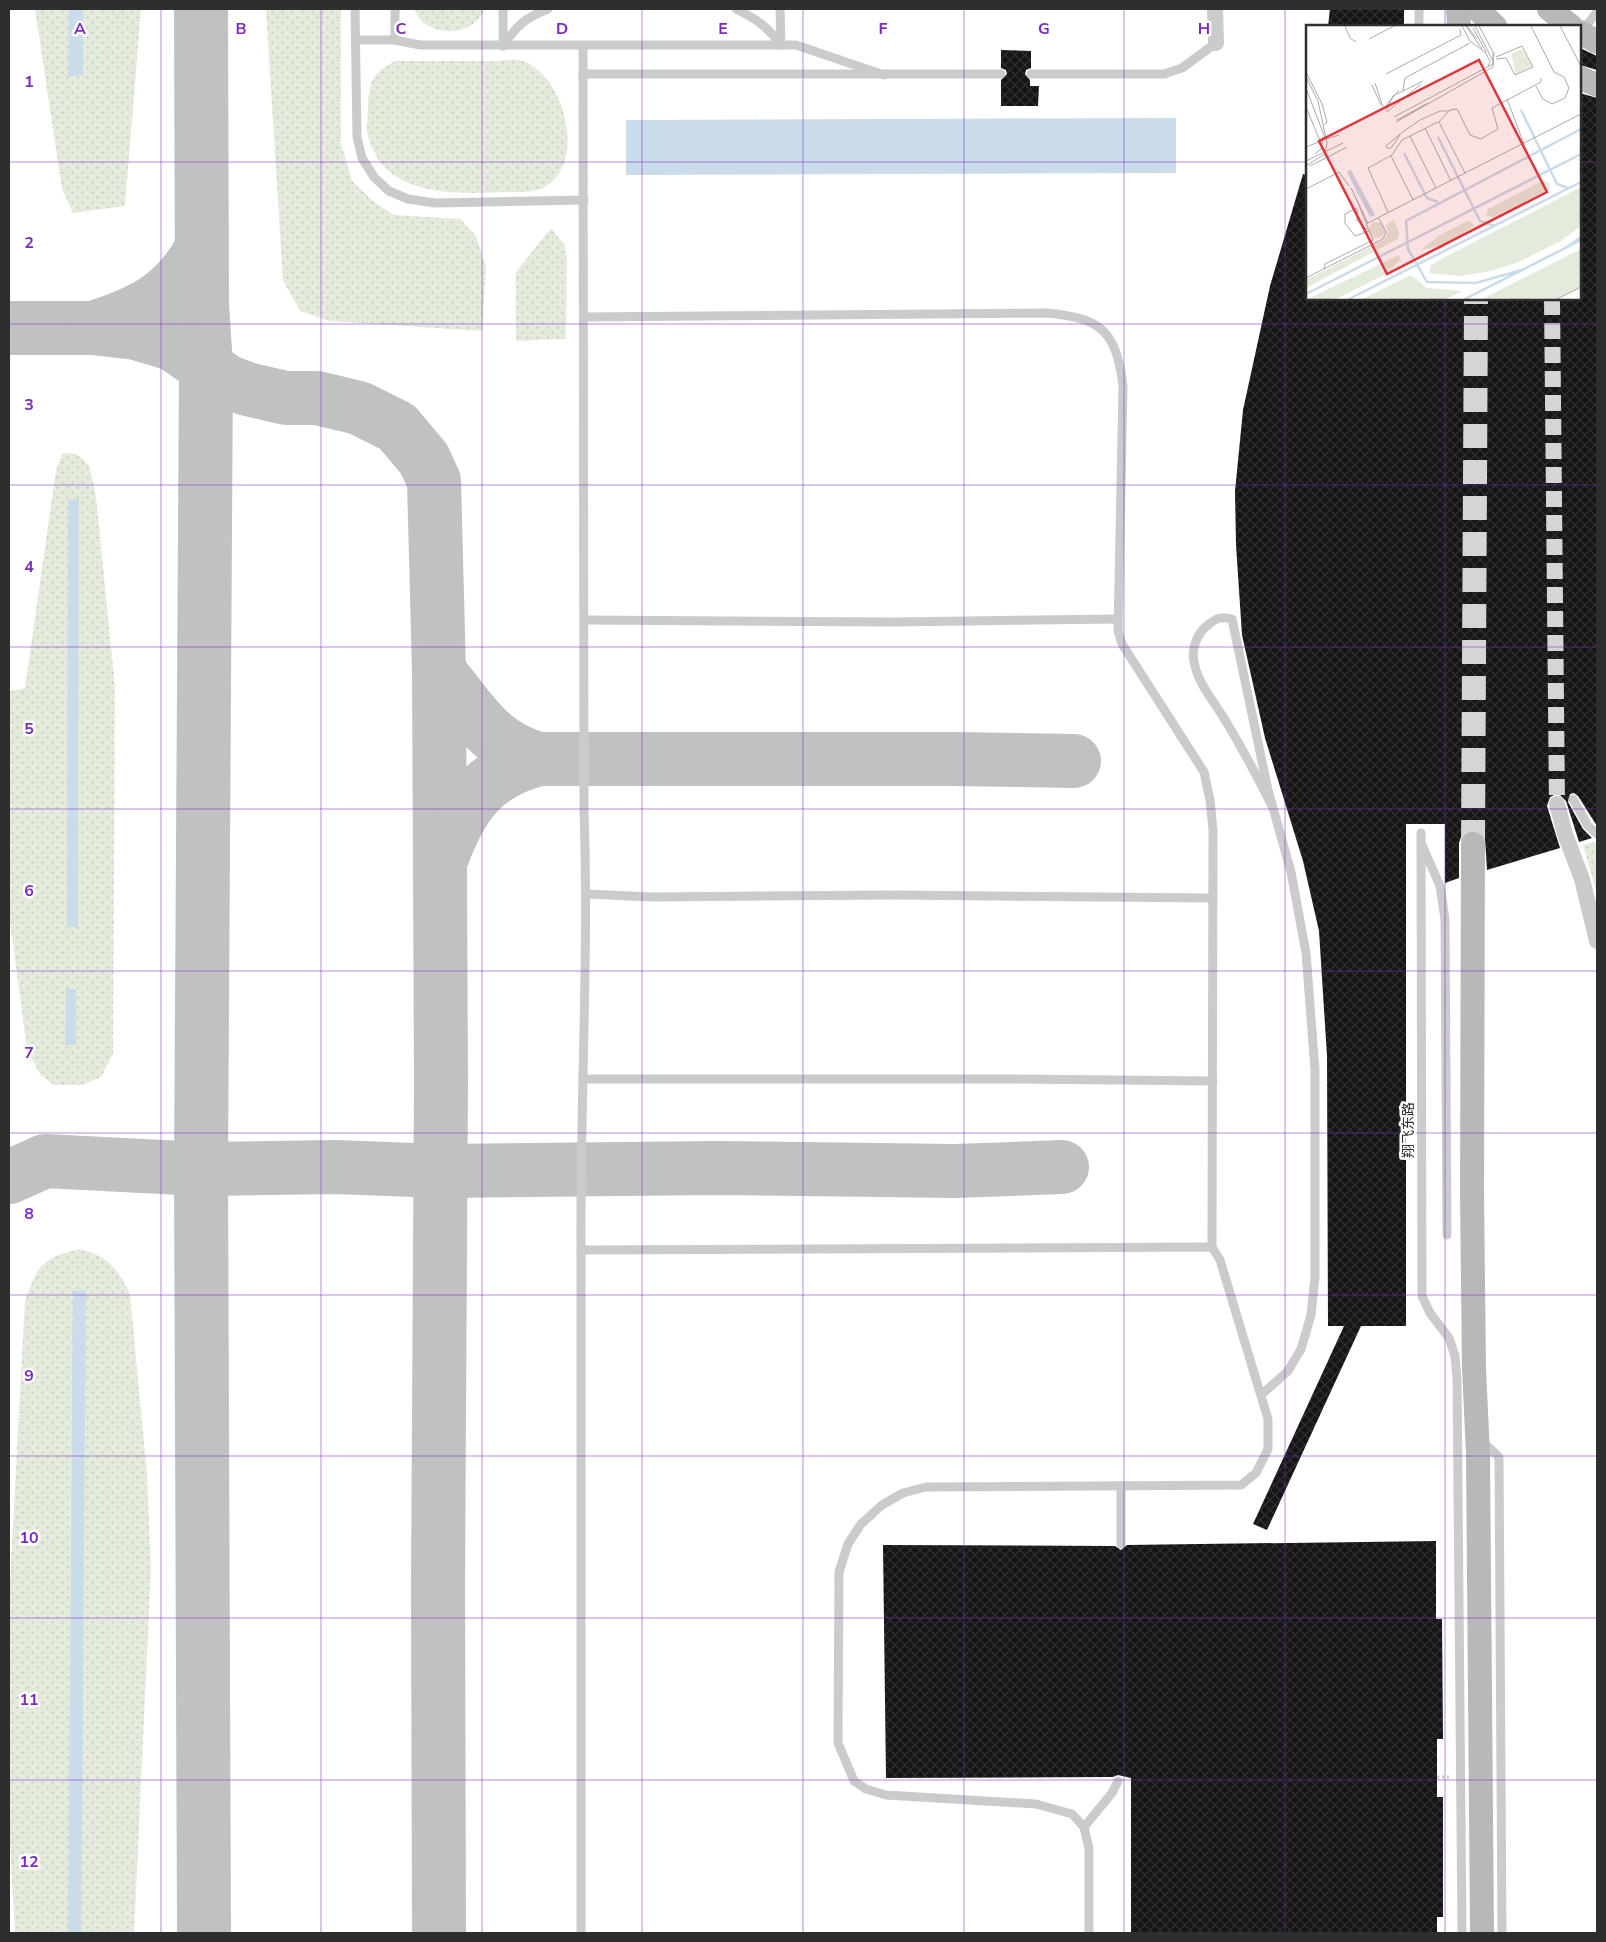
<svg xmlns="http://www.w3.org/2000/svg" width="1606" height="1942" font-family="'Nunito Sans','Noto Sans SC',sans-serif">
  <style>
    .grass { fill: url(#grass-dots) }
    .water { fill: #cadcea }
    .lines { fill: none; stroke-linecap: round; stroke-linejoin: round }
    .taxiway { stroke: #c1c1c1; stroke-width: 54 }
    .building { fill: url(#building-cross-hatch) }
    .street-tunnel { stroke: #d5d5d5; stroke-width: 16; stroke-dasharray: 16 8; stroke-linecap: butt }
    .secondary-tunnel { stroke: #d5d5d5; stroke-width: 24; stroke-dasharray: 24 12; stroke-linecap: butt }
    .path { stroke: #cbcbcb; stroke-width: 3; stroke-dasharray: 2.5 2.5; stroke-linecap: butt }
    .lane { stroke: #cbcbcb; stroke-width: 9 }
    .street { stroke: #cbcbcb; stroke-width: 16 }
    .secondary { stroke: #b8b8b8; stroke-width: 24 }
    .grid { fill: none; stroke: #7b2cbf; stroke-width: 1; stroke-opacity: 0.55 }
    .labels { text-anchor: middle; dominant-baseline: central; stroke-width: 5; stroke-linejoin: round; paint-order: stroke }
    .street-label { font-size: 14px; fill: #2e2e2e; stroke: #fff }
    .inset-river { fill: none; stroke: #cadcea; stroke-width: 2.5 }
    .inset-road { fill: none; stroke: #ababab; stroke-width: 1 }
    .view { fill: #de373d; fill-opacity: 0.15; stroke: #de373d; stroke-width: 2.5 }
    .inset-edge { fill: none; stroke: #2e2e2e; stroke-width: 2.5 }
    .grid-label { font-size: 16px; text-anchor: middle; font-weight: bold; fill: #7b2cbf; stroke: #fff; stroke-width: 5; stroke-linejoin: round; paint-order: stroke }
  </style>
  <defs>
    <pattern id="grass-dots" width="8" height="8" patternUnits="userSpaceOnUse" patternTransform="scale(1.25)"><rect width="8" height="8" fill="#e4ebdd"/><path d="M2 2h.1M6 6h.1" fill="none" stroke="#c4cabe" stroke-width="1.8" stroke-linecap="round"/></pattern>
    <pattern id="building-cross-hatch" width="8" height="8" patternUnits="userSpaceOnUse" patternTransform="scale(1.25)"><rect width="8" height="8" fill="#151515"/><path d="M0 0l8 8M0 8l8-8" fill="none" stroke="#2f2f2f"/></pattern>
  </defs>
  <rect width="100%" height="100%" fill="#fff"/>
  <g class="grass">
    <path d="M 35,9 L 141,9 L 125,206 L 73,213 L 62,189 Z"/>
    <path d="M 266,9 L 341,9 L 341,144 L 352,181 L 373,201 L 394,215 L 460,219 L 476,236 L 486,267 L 482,331 L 329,321 L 300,311 L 283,280 Z"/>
    <path d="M 413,9 L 485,9 C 474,32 447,38 425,24 C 420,21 417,13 413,9 Z"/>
    <path d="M 395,61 C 428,61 460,61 493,61 C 502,61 515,58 523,61 C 564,75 586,159 548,185 C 539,192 526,192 515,192 C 463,193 384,202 368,135 C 366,127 368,117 368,109 C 369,82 371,74 395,61 Z"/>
    <path d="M 551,228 L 565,246 L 567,259 L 566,339 L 516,341 L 516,272 Z"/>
    <path d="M 63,453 L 77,454 L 89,465 L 96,496 L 115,687 L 113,1054 L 101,1077 L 82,1085 L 54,1085 L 40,1074 L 27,1049 L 9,914 L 9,691 L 25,688 L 56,470 Z"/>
    <path d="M 1594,842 L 1597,845 L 1597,894 L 1583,845 Z"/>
    <path d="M 79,1249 C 109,1256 117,1268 130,1294 L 147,1475 L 151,1568 L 134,1933 L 15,1933 L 9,1827 L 9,1600 L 25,1301 C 38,1266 40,1258 79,1249 Z"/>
  </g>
  <g class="water">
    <path d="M 69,9 L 83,9 L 83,75 L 68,77 Z"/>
    <path d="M 1176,118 L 1176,173 L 626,175 L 626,120 Z"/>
    <path d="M 79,499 L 78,927 L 67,926 L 68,500 Z"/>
    <path d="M 66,989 L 76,989 L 76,1045 L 65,1045 Z"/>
    <path d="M 86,1290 L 81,1933 L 68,1933 L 73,1291 Z"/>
  </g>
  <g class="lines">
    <g class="taxiway">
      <path d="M 201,9 L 202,304 L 206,366 L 201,1169 L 204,1933"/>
      <path d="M 9,328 L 93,328 L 136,333 L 173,344 L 226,381 L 247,389 L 286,398 L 317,398 L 359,408 L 397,427 L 424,459 L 434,481 L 439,672 L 441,1081 L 438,1586 L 439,1933"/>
      <path d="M 93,328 C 143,312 174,297 201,250"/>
      <path d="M 439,672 C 472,710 487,745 539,759"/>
      <path d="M 442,857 C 461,806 483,773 539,759 L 952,759 L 1074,761"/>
      <path d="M 9,1177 L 45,1161 L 201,1169 L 335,1167 L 441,1171 L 714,1168 L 955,1171 L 1062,1167"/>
    </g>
  </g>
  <g class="building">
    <path d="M 1330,9 L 1404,9 L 1404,26 L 1328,26 Z"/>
    <path d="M 1580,48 L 1597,56 L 1597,70 L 1580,65 Z"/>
    <path d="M 1001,50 L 1031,51 L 1031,68 L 1026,70 L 1025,74 L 1030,80 L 1030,86 L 1039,86 L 1038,106 L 1001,106 L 1001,80 L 1007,74 L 1006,70 L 1001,68 Z"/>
    <path d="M 1580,93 L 1597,98 L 1597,826 L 1578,796 L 1574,793 L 1570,794 L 1568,802 L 1583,829 L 1592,838 L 1579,842 L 1566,801 L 1560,795 L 1554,795 L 1550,797 L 1547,806 L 1560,848 L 1487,870 L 1485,838 L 1479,832 L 1467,832 L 1461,837 L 1459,843 L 1459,878 L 1445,883 L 1445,824 L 1406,824 L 1406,1326 L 1361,1326 L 1267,1530 L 1253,1524 L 1344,1326 L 1328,1326 L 1327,1056 L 1319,931 L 1303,861 L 1265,738 L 1242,635 L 1236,545 L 1235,491 L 1243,410 L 1270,286 L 1303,174 L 1307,175 L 1307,299 L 1580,299 Z"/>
    <path d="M 1436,1541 L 1436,1619 L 1442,1619 L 1443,1739 L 1437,1739 L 1437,1797 L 1443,1797 L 1443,1917 L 1437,1917 L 1437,1933 L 1131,1933 L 1131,1778 L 1118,1775 L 1113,1777 L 886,1778 L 883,1545 L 1115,1546 L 1121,1550 L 1127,1545 Z"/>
  </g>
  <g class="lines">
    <path class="street-tunnel" d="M 1552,299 L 1557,804"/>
    <path class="secondary-tunnel" d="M 1473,844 L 1476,299"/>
    <path class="path" d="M 1437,1777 L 1449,1777"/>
    <g class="lane">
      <path d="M 355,9 L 357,137 L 362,158 L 374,177 L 389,191 L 408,199 L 435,203 L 584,200"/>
      <path d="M 395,9 L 395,40"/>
      <path d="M 736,9 C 755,18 768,27 781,45"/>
      <path d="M 780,9 L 781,45"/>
      <path d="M 1419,26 L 1419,9"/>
      <path d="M 1582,31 L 1597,12"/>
      <path d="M 355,40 L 395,40 L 420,45 L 796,45 L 884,75"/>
      <path d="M 503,46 C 517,25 525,18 548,9"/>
      <path d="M 503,46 L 503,9"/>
      <path d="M 583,46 L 584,810 C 589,957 580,1103 581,1250 L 1212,1247 L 1220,1260 L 1268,1419 L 1268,1449 L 1256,1473 L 1241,1485 L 926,1487 L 903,1493 L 882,1505 L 861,1524 L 848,1544 L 839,1572 L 838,1743 L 854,1781 L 866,1789 L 886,1795 L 1036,1804 L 1072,1814 L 1084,1827 L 1089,1849 L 1089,1933"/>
      <path d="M 583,74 L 1001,74"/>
      <path d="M 1031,74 L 1164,74 L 1182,68 L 1216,43"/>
      <path d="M 584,317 L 1046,313 C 1101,318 1116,330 1123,386 L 1118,631 L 1122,644 L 1204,772 L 1210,800 L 1213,830 L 1212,1247"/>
      <path d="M 585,620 L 894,622 L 1117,619"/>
      <path d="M 1573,799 L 1588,826 L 1597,834"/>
      <path d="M 1421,833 L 1422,1296 L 1430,1313 L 1449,1338 L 1455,1356 L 1457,1379 L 1462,1933"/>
      <path d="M 1422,845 L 1440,886 L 1445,919 L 1447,1235"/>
      <path d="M 587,894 L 651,897 L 893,895 L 1212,898"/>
      <path d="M 583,1079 L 1015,1079 L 1213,1081"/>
      <path d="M 581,1250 L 581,1933"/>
      <path d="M 1261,1395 L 1288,1371 L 1301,1349 L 1311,1315 L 1315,1277 L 1315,1070 L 1306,953 L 1291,872 L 1268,790 L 1232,619 C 1222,616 1216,618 1208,625 C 1197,633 1191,649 1194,662 C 1198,684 1214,701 1225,720 C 1242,748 1258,778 1273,808"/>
      <path d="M 1482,1441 L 1499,1457 L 1502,1933"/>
      <path d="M 1121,1486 L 1121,1544"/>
      <path d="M 1084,1827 L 1112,1793 L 1118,1781"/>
    </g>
    <g class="street">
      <path d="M 1215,9 L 1216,43"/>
      <path d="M 1557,804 L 1565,834 L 1582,879 L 1597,941"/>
    </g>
    <g class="secondary">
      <path d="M 1458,9 L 1459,26"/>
      <path d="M 1477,9 L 1495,26"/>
      <path d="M 1549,9 L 1571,26"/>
      <path d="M 1580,32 L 1597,42"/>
      <path d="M 1580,78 L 1597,85"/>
      <path d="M 1473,844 L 1472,1193 L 1474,1368 L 1478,1454 L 1482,1933"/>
    </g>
  </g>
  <path class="grid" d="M 161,9 L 161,1933M 321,9 L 321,1933M 482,9 L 482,1933M 642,9 L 642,1933M 803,9 L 803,1933M 964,9 L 964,1933M 1124,9 L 1124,1933M 1285,9 L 1285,1933M 1445,9 L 1445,26M 9,162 L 1307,162M 1580,162 L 1597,162M 1445,299 L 1445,1933M 9,324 L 1597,324M 9,485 L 1597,485M 9,647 L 1597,647M 9,809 L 1597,809M 9,971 L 1597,971M 9,1133 L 1597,1133M 9,1295 L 1597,1295M 9,1456 L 1597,1456M 9,1618 L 1597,1618M 9,1780 L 1597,1780"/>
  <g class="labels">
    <g class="street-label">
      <text transform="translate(1408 1130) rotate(-90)">翔飞东路</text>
    </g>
  </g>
  <g transform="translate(1306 25)">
    <rect width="275" height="275" fill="#fff"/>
    <path d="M 236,156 L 244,158 L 243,165 L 187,192 L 180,190 L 182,184 ZM 275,162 L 275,201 L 255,216 L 213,237 L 185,246 L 154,251 L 123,248 L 125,240 L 145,229 ZM 88,195 L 93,208 L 92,214 L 0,263 L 0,255 L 78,215 L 82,207 L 80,200 ZM 163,195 L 168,201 L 153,211 L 138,220 L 115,225 L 132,211 ZM63 205a8 8 0 1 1 16 0a8 8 0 1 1-16 0ZM 275,224 L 275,263 L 252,274 L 176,274 ZM 92,230 L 95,234 L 78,250 L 30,274 L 2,274 ZM 105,250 L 121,263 L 157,266 L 140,274 L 56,274 Z" fill="#e4ebdd"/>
    <path d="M 216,24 L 226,41 L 210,49 L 205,29 Z" fill="#e4ebdd"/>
    <path d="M 45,145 L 69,190 L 64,192 L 41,147 Z" fill="#cadcea"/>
    <path class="inset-river" d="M 215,85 L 251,159 L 262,163M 132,112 L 174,196 L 188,201M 98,128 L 121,173 L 132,177M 258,224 L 275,212M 219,244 L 170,258 L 121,257 L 102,224 L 100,196 L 275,104M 0,269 L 275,129M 43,274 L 275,157M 159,274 L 275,215"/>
    <path class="inset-road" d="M 39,1 L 44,13 L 50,17M 156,1 L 164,16 L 180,28 L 184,37 L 182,41M 160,1 L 176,24M 161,1 L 171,14M 169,1 L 187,36M 225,1 L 248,47 L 258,52 L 263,63 L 259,73 L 246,79 L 237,74 L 230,61M 254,1 L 275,41M 167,3 L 180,27M 63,14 L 88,1M 190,32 L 216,21 L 227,42 L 209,50 L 200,33 L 190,34M 0,47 L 16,79 L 21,97 L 18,100M 80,49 L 155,10 L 154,4M 0,52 L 12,76 L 21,118 L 19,129 L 0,141M 69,58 L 77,82M 66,60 L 75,80M 0,63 L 19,113M 97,66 L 99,53 L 164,18M 201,74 L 218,119M 0,82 L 14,116 L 33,110M 78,83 L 93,65M 80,86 L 87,71 L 117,56M 81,87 L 115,59M 88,92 L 187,39 L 187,27 L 173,1M 91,95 L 122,78M 90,97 L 187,42 L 188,27M 119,103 L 145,156M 94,110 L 85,123 L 81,123 L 80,121 L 98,106 L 114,95 L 134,86 L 143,86M 104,111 L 130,163M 0,122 L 15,116M 9,129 L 15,124 L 17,112M 85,131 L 107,175M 0,136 L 37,118M 4,141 L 41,122M 159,148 L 275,89M 45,163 L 62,198M 0,164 L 33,147 L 43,161M 50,173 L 67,215M 51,183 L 39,189 L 39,198 L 49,211 L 63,206M 51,184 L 51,196 L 62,205M 82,187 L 62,143 L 86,130 L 96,115 L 132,97M 60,199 L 159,148 L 133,97 L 144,85 L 151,84 L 164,110 L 175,114 L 192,104 L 186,83 L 235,57 L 235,53M 18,244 L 19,239 L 67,215M 0,253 L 77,214 L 80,207 L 72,192M 251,274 L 275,262"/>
    <path class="view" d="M 173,35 L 241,167 L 81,249 L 13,116 Z"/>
    <rect width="275" height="275" class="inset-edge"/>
  </g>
  <g class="grid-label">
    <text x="80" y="34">A</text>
    <text x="241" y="34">B</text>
    <text x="401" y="34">C</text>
    <text x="562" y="34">D</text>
    <text x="723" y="34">E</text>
    <text x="883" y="34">F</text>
    <text x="1044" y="34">G</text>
    <text x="1204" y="34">H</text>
    <text x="29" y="87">1</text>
    <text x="29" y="248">2</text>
    <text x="29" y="410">3</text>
    <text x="29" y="572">4</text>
    <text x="29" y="734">5</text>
    <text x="29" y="896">6</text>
    <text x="29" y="1058">7</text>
    <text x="29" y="1219">8</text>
    <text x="29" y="1381">9</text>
    <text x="29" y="1543">10</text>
    <text x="29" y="1705">11</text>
    <text x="29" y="1867">12</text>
  </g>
  <rect width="1606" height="1942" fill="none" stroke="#2e2e2e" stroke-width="20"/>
</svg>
